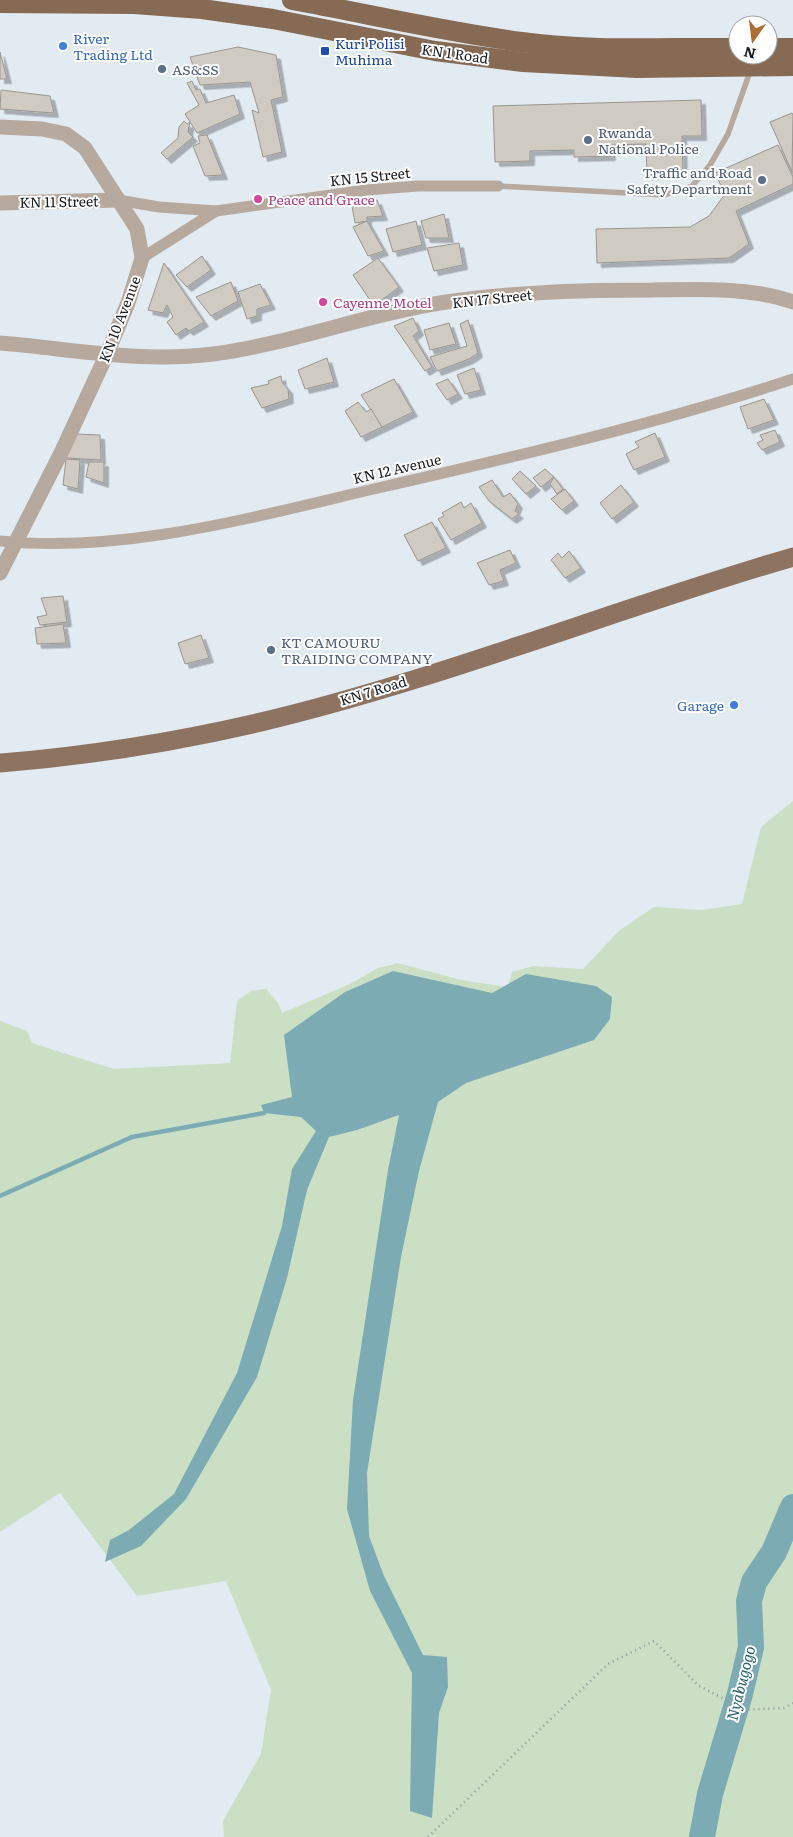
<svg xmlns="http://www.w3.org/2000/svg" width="793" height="1837" font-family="Literata,serif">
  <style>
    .green { fill: #cbdfc5 }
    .water { fill: #7cabb4 }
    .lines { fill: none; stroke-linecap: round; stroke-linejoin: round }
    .stream { stroke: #7cabb4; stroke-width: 4.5 }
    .river { stroke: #7cabb4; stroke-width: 26 }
    .building { fill: #d0cbc2; stroke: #9b958d; filter: url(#shadow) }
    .path { stroke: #92989e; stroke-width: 2.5; stroke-dasharray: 1 4; stroke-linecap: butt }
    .service { stroke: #b8a99e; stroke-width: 5.5 }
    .minor { stroke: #b8a99e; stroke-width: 11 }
    .tertiary { stroke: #b8a99e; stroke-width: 15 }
    .primary { stroke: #8e7360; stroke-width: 19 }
    .trunk { stroke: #866a54; stroke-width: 20 }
    .shop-dot { fill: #3f7fe0; stroke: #fff; stroke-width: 2 }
    .transit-dot { fill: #1a4fb4; stroke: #fff; stroke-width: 2 }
    .service-dot { fill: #5c6f8a; stroke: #fff; stroke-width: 2 }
    .hotel-dot { fill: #d1479c; stroke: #fff; stroke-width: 2 }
    .labels { text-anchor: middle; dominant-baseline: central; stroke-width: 4; stroke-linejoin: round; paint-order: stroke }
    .shop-label { font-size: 14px; fill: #366cbe; stroke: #fff; text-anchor: start }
    .transit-label { font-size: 14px; fill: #164399; stroke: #fff; text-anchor: start }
    .street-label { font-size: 14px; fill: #1a1d20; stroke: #fff }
    .service-label { font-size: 14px; fill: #4e5e75; stroke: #fff; text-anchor: start }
    .hotel-label { font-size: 14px; fill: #b23c85; stroke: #fff; text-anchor: start }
    .water-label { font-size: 15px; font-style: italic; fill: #22616c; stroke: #fff }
  </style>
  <defs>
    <filter id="shadow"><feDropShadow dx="4.5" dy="4.5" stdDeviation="0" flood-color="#0004"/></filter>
  </defs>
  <rect width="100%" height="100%" fill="#e2eaf2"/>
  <path class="green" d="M 793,801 L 793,1837 L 224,1837 L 223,1821 L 261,1754 L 271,1690 L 226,1581 L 137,1596 L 60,1493 L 0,1532 L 0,1021 L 27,1031 L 32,1043 L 114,1069 L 230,1063 L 237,1001 L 251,991 L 266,989 L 278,1003 L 282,1013 L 348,985 L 378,968 L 398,963 L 461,980 L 508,987 L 512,972 L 533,966 L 583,969 L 620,930 L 654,907 L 702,910 L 742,904 L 761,827 Z"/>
  <path class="water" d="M 393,971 L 492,993 L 526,974 L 596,986 L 612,997 L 610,1019 L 594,1040 L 466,1083 L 438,1102 L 419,1171 L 401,1257 L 367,1473 L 369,1536 L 384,1576 L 423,1655 L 447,1657 L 448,1687 L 439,1713 L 432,1818 L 410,1811 L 412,1673 L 370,1591 L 347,1509 L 353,1400 L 388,1170 L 399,1115 L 357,1130 L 329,1137 L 307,1190 L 287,1278 L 257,1377 L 186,1499 L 141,1546 L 105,1562 L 110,1540 L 129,1530 L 174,1494 L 237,1373 L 282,1226 L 292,1169 L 316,1131 L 301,1117 L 264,1113 L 261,1105 L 292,1097 L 284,1035 L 345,992 Z"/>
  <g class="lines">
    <path class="stream" d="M 0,1196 L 132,1137 L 264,1113"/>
    <path class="river" d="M 702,1837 L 710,1794 L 740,1694 L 751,1647 L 749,1601 L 754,1582 L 774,1552 L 793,1507"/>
  </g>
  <g class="building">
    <path d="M 238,47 L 276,55 L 283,97 L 271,100 L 282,152 L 263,157 L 252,110 L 259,113 L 250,82 L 200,85 L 190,57 Z"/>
    <path d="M 0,52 L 7,79 L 0,79 Z"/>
    <path d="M 192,81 L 196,90 L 200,89 L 206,103 L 234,95 L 240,114 L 197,133 L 185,114 L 199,105 L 187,83 Z"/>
    <path d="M 1,90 L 50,96 L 54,113 L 0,109 Z"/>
    <path d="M 701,100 L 702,136 L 682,136 L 683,174 L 647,175 L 646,144 L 610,145 L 611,156 L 574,157 L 574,150 L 530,151 L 530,161 L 495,162 L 493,106 Z"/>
    <path d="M 792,113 L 793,115 L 792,172 L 770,122 Z"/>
    <path d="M 184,121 L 187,124 L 190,122 L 188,132 L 193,137 L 167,159 L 161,153 L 178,138 L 179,127 Z"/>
    <path d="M 207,135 L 223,175 L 205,176 L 193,146 L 200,143 L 198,136 Z"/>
    <path d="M 778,145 L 793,177 L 793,184 L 736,211 L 749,244 L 729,258 L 597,263 L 596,229 L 690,227 L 709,216 L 725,194 L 715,173 Z"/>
    <path d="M 377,200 L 383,216 L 367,217 L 367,221 L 355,223 L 352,206 Z"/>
    <path d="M 444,214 L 449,238 L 426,238 L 421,221 Z"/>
    <path d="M 367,221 L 384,251 L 368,256 L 353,227 Z"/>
    <path d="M 416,221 L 422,245 L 393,252 L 386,229 Z"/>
    <path d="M 459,243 L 463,265 L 434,271 L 427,248 Z"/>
    <path d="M 202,256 L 211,270 L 187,287 L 176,275 Z"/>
    <path d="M 378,258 L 399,287 L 374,306 L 353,275 Z"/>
    <path d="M 164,263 L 204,322 L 189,331 L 186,328 L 176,335 L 167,322 L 173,317 L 167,305 L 163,313 L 148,310 Z"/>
    <path d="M 231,282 L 238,301 L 211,316 L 196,297 Z"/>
    <path d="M 260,284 L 271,305 L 257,309 L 257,316 L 247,319 L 238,292 Z"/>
    <path d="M 413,318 L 419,331 L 413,336 L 432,367 L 425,371 L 394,326 Z"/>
    <path d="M 468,320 L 478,353 L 469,359 L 437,371 L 430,357 L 467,346 L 460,324 Z"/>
    <path d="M 449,323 L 456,344 L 430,350 L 424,330 Z"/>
    <path d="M 327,358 L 334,382 L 305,389 L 298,370 Z"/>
    <path d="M 474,368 L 481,390 L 465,394 L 457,375 Z"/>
    <path d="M 281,376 L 282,382 L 288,389 L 289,399 L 262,408 L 251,388 L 269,384 L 268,381 Z"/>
    <path d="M 394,379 L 413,412 L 382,427 L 361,395 Z"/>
    <path d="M 448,379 L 458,394 L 447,400 L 436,384 Z"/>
    <path d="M 764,399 L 774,420 L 748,429 L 740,407 Z"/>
    <path d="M 358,402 L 366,412 L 371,409 L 382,427 L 361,437 L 345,411 Z"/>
    <path d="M 775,430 L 780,442 L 762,450 L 757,443 L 763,440 L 760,435 Z"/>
    <path d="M 655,433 L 665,457 L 634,470 L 626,454 L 639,447 L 635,442 Z"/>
    <path d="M 75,434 L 100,435 L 101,460 L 66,458 Z"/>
    <path d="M 66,459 L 80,460 L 78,489 L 63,485 Z"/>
    <path d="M 89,462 L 104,462 L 104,483 L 86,477 Z"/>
    <path d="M 545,469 L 554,477 L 541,487 L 533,478 Z"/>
    <path d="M 520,471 L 536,486 L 526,494 L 512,479 Z"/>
    <path d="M 554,477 L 563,489 L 557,494 L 550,484 Z"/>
    <path d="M 492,480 L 503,497 L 510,493 L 518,504 L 515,511 L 519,514 L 512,519 L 489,501 L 479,487 Z"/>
    <path d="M 621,485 L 634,502 L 612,519 L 600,503 Z"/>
    <path d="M 565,489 L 574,501 L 562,510 L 551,499 Z"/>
    <path d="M 461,502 L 464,508 L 471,503 L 482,523 L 451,540 L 438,519 L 444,516 L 442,513 Z"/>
    <path d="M 432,522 L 446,548 L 418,561 L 404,535 Z"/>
    <path d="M 510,550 L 516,563 L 500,570 L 504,581 L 489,585 L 477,563 Z"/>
    <path d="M 569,551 L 581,568 L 565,578 L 551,560 L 558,553 L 562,558 Z"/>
    <path d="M 63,596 L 67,622 L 40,625 L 37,617 L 47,615 L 41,598 Z"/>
    <path d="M 63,624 L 66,643 L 37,644 L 35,628 Z"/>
    <path d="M 201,635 L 209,658 L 185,664 L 178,643 Z"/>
  </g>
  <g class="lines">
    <path class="path" d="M 428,1837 L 608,1664 L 654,1641 L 699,1686 L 746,1710 L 784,1708 L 793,1703"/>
    <path class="service" d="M 498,186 L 665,195 L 692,186 L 710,165 L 728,134 L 752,66 L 754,55"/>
    <g class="minor">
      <path d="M 118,200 L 159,207 L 216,211 L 366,190 L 418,186 L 498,186"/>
      <path d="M 142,258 L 216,211"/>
      <path d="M 0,541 C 125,554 257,516 378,488 C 518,456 657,424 793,379"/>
    </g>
    <g class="tertiary">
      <path d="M 0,127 L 42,129 L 66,134 L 85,148 L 137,229 L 142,258 L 128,303 L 106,356 L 61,453 L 0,573"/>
      <path d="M 0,203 L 118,200"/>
      <path d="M 0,343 C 73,349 139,363 213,354 C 290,344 363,315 440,303 C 511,292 582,290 653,290 C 697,289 751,287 793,302"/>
    </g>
    <path class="primary" d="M 0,763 C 88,756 175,742 261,722 C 441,679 615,609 793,557"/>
    <g class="trunk">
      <path d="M 292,0 C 369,14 445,32 522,42 C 593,52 667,47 738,48"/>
      <path d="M 0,3 L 134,4 L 202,9 L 273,19 L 435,51 L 523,62 L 637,68 L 793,66"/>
      <path d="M 768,48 L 793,48"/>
    </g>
  </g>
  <g class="shop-dot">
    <circle cx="63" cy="46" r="5"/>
    <circle cx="734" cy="705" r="5"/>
  </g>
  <rect class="transit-dot" x="320" y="46" width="10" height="10" rx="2.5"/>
  <g class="service-dot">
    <circle cx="162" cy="69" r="5"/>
    <circle cx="588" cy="140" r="5"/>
    <circle cx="762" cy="180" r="5"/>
    <circle cx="271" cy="650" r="5"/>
  </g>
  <g class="hotel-dot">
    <circle cx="258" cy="199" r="5"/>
    <circle cx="323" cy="302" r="5"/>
  </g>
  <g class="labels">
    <g class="shop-label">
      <text x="73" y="38">River<tspan x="73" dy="16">Trading Ltd</tspan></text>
      <text x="724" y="705" text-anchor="end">Garage</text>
    </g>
    <g class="transit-label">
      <text x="335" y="43">Kuri Polisi<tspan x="335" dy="16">Muhima</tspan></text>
    </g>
    <g class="street-label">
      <text transform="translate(455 53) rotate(8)">KN 1 Road</text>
      <text transform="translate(370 176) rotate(-6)">KN 15 Street</text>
      <text transform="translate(59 201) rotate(-1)">KN 11 Street</text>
      <text transform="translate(492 298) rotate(-6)">KN 17 Street</text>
      <text transform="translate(119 319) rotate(-69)">KN 10 Avenue</text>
      <text transform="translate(397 468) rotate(-13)">KN 12 Avenue</text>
      <text transform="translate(373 690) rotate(-17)">KN 7 Road</text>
    </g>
    <g class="service-label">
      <text x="172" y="69">AS&amp;SS</text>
      <text x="598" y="132">Rwanda<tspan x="598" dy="16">National Police</tspan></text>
      <text x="752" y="172" text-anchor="end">Traffic and Road<tspan x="752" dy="16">Safety Department</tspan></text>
      <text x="281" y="642">KT CAMOURU<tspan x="281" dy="16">TRAIDING COMPANY</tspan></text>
    </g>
    <g class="hotel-label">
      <text x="268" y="199">Peace and Grace</text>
      <text x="333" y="302">Cayenne Motel</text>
    </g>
    <g class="water-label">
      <text transform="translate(740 1683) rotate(-76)">Nyabugogo</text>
    </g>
  </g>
  <g transform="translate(753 40) rotate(194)"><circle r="24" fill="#ffffff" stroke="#a3a5a6"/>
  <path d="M0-4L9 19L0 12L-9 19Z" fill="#ad6e35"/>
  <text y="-8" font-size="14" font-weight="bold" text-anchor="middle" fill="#1a1d20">N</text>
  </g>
</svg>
